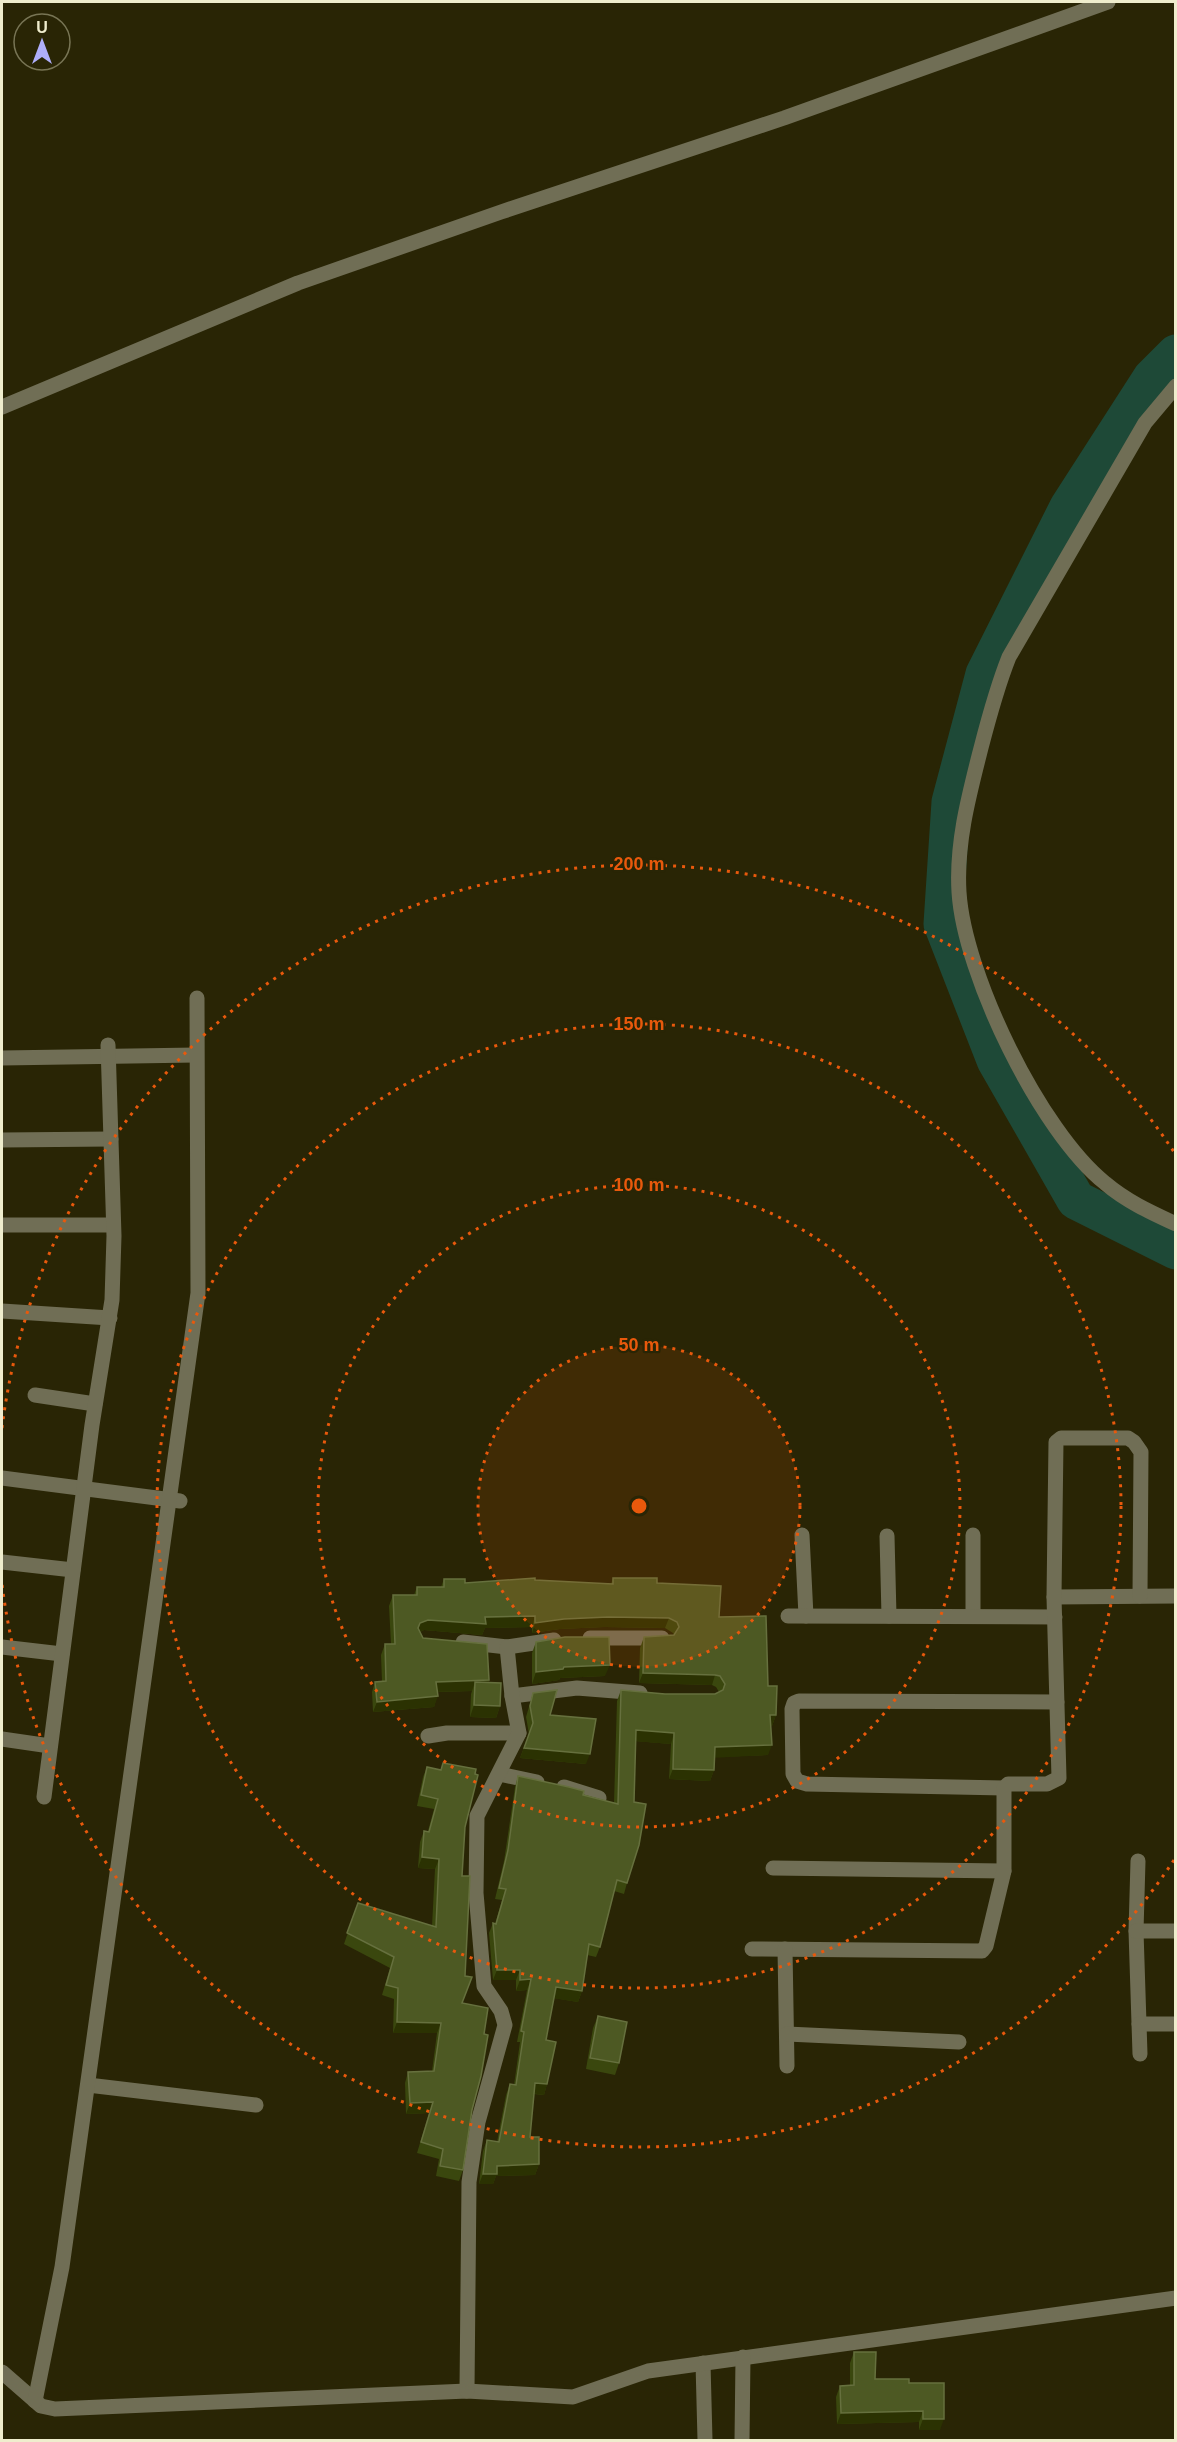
<svg xmlns="http://www.w3.org/2000/svg" width="1177" height="2442" font-family="Arial,sans-serif">
  <style>
    .lines { fill: none; stroke-linecap: round; stroke-linejoin: round }
    .river { stroke: #1e4937; stroke-width: 39 }
    .minor { stroke: #706e55; stroke-width: 15 }
    .wall { fill: #3a470e }
    .shaded-wall { fill: #2b3202 }
    .building { fill: #4d5923; stroke: #66703e; stroke-width: 1.5 }
    .ring { fill: none; stroke: #e8590c; stroke-width: 3; stroke-dasharray: 3 6 }
    .centre { fill: #e8590c; stroke: #292505; stroke-width: 3 }
    .ring-label { font-size: 18px; text-anchor: middle; font-weight: bold; fill: #e8590c; stroke: #292505; stroke-width: 4.5; stroke-linejoin: round; paint-order: stroke }
  </style>
  <rect width="100%" height="100%" fill="#292505"/>
  <g class="lines">
    <path class="river" d="M 1176,354 L 1152,378 L 1069,507 L 985,674 L 951,802 L 943,924 L 996,1060 L 1076,1200 L 1176,1250"/>
    <g class="minor">
      <path d="M 1176,386 L 1145,423 L 1009,657 C 997,687 989,717 981,748 C 969,795 956,843 959,892 C 964,974 1040,1131 1105,1183 C 1126,1201 1150,1212 1176,1224"/>
      <path d="M 2,407 L 298,283 L 501,212 L 784,118 L 1108,2"/>
      <path d="M 2,1058 L 196,1055"/>
      <path d="M 2,1140 L 111,1139"/>
      <path d="M 2,1225 L 113,1225"/>
      <path d="M 2,1311 L 110,1318"/>
      <path d="M 35,1395 L 95,1404"/>
      <path d="M 2,1478 L 180,1501"/>
      <path d="M 802,1535 L 806,1616"/>
      <path d="M 973,1535 L 973,1616"/>
      <path d="M 887,1536 L 889,1616"/>
      <path d="M 2,1562 L 73,1570"/>
      <path d="M 1054,1597 L 1176,1596"/>
      <path d="M 788,1616 L 1055,1617"/>
      <path d="M 590,1638 L 662,1638"/>
      <path d="M 463,1642 L 507,1647"/>
      <path d="M 2,1647 L 62,1654"/>
      <path d="M 512,1696 L 577,1688 L 640,1693"/>
      <path d="M 428,1736 L 447,1733 L 519,1733"/>
      <path d="M 2,1739 L 50,1746"/>
      <path d="M 499,1774 L 537,1782"/>
      <path d="M 564,1787 L 599,1798"/>
      <path d="M 1004,1788 L 807,1784 L 797,1781 L 793,1774 L 792,1709 L 794,1703 L 799,1701 L 1057,1702"/>
      <path d="M 44,1797 L 92,1425 L 112,1300 L 114,1236 L 108,1045"/>
      <path d="M 1138,1861 L 1136,1931 L 1140,2054"/>
      <path d="M 773,1868 L 1004,1871"/>
      <path d="M 1136,1931 L 1176,1931"/>
      <path d="M 752,1949 L 982,1951 L 986,1946 L 1004,1871 L 1004,1788 L 1008,1784 L 1047,1784 L 1059,1778 L 1054,1597 L 1056,1442 L 1061,1438 L 1128,1438 L 1134,1442 L 1141,1452 L 1140,1596"/>
      <path d="M 785,1949 L 787,2066"/>
      <path d="M 1139,2024 L 1176,2024"/>
      <path d="M 787,2034 L 959,2042"/>
      <path d="M 88,2085 L 256,2105"/>
      <path d="M 703,2363 L 705,2440"/>
      <path d="M 2,2372 L 41,2406 L 55,2409 L 467,2391 L 573,2397 L 648,2371 L 1176,2298"/>
      <path d="M 467,2391 L 469,2182 L 478,2122 L 505,2025 L 501,2011 L 484,1986 L 476,1893 L 477,1816 L 519,1733 L 512,1696 L 507,1647 L 554,1640"/>
      <path d="M 35,2401 L 62,2267 L 198,1293 L 197,998"/>
      <path d="M 742,2440 L 743,2357"/>
    </g>
  </g>
  <g class="wall">
    <path d="M 613,1578 L 657,1583 L 719,1617 L 768,1686 L 776,1715 L 772,1726 L 771,1726 L 768,1755 L 715,1757 L 714,1770 L 710,1781 L 669,1779 L 671,1744 L 636,1741 L 627,1883 L 624,1894 L 614,1891 L 600,1947 L 596,1957 L 587,1955 L 582,1991 L 578,2002 L 554,1998 L 546,2040 L 547,2084 L 544,2095 L 534,2094 L 530,2137 L 539,2164 L 535,2175 L 496,2176 L 493,2184 L 479,2184 L 483,2151 L 487,2140 L 497,2142 L 506,2095 L 510,2084 L 514,2085 L 520,2042 L 517,2042 L 527,1990 L 516,1991 L 516,1980 L 493,1980 L 489,1933 L 493,1923 L 495,1924 L 502,1900 L 495,1899 L 504,1861 L 515,1787 L 518,1776 L 614,1803 L 617,1701 L 621,1690 L 665,1694 L 715,1694 L 719,1692 L 716,1687 L 712,1685 L 639,1683 L 640,1648 L 644,1637 L 674,1635 L 673,1633 L 665,1628 L 604,1627 L 560,1629 L 532,1633 L 532,1627 L 485,1628 L 482,1635 L 424,1630 L 420,1632 L 423,1638 L 489,1680 L 488,1683 L 500,1706 L 496,1718 L 470,1717 L 471,1694 L 472,1691 L 438,1692 L 434,1707 L 373,1712 L 372,1692 L 375,1682 L 382,1681 L 381,1655 L 385,1644 L 391,1644 L 389,1606 L 393,1595 L 414,1595 L 417,1587 L 441,1587 L 444,1579 L 465,1583 L 535,1580 L 611,1584 Z"/>
    <path d="M 536,1642 L 605,1676 L 560,1678 L 559,1680 L 532,1684 L 532,1653 Z"/>
    <path d="M 533,1693 L 550,1715 L 586,1764 L 520,1758 L 529,1734 L 526,1717 Z"/>
    <path d="M 427,1767 L 441,1770 L 475,1774 L 465,1827 L 462,1876 L 462,2003 L 472,2110 L 463,2170 L 459,2181 L 436,2176 L 439,2159 L 417,2153 L 429,2113 L 406,2114 L 405,2083 L 408,2072 L 432,2071 L 437,2033 L 393,2033 L 394,1999 L 382,1995 L 390,1968 L 344,1944 L 358,1903 L 432,1926 L 435,1869 L 418,1868 L 420,1842 L 424,1831 L 428,1831 L 434,1809 L 417,1806 L 423,1777 Z"/>
    <path d="M 598,2016 L 619,2063 L 615,2075 L 586,2069 L 593,2028 Z"/>
    <path d="M 854,2352 L 875,2379 L 909,2383 L 940,2430 L 919,2430 L 919,2422 L 837,2424 L 836,2397 L 840,2386 L 850,2385 L 850,2363 Z"/>
  </g>
  <g class="shaded-wall">
    <path d="M 535,1616 L 532,1627 L 485,1628 L 482,1635 L 424,1630 L 416,1634 L 420,1623 L 428,1620 Z"/>
    <path d="M 608,1617 L 669,1618 L 665,1628 L 604,1627 L 560,1629 L 532,1633 L 535,1623 L 564,1619 Z"/>
    <path d="M 610,1665 L 605,1676 L 560,1678 L 559,1680 L 532,1684 L 536,1672 L 564,1667 Z"/>
    <path d="M 643,1673 L 715,1675 L 712,1685 L 639,1683 Z"/>
    <path d="M 489,1680 L 485,1690 L 475,1682 L 472,1691 L 433,1692 L 436,1682 Z"/>
    <path d="M 438,1696 L 434,1707 L 373,1712 L 377,1702 Z"/>
    <path d="M 474,1705 L 500,1706 L 496,1718 L 470,1717 Z"/>
    <path d="M 770,1715 L 776,1715 L 772,1726 L 767,1726 Z"/>
    <path d="M 636,1730 L 674,1733 L 671,1744 L 632,1741 Z"/>
    <path d="M 772,1745 L 768,1755 L 711,1758 L 715,1747 Z"/>
    <path d="M 524,1748 L 590,1754 L 586,1764 L 520,1758 Z"/>
    <path d="M 673,1769 L 714,1770 L 710,1781 L 669,1779 Z"/>
    <path d="M 422,1857 L 439,1859 L 435,1869 L 418,1868 Z"/>
    <path d="M 497,1970 L 520,1970 L 516,1980 L 493,1980 Z"/>
    <path d="M 531,1979 L 527,1990 L 516,1991 L 520,1980 Z"/>
    <path d="M 556,1987 L 582,1991 L 578,2002 L 552,1998 Z"/>
    <path d="M 397,2022 L 441,2023 L 437,2033 L 393,2033 Z"/>
    <path d="M 535,2083 L 547,2084 L 544,2095 L 531,2093 Z"/>
    <path d="M 433,2102 L 429,2113 L 406,2114 L 410,2103 Z"/>
    <path d="M 539,2164 L 535,2175 L 496,2176 L 493,2184 L 479,2184 L 483,2174 L 497,2166 Z"/>
    <path d="M 923,2411 L 919,2422 L 837,2424 L 841,2413 Z"/>
    <path d="M 923,2419 L 944,2419 L 940,2430 L 919,2430 Z"/>
  </g>
  <g class="building">
    <path d="M 535,1578 L 535,1580 L 613,1584 L 613,1578 L 657,1578 L 657,1583 L 721,1586 L 719,1617 L 766,1616 L 768,1686 L 777,1686 L 776,1715 L 770,1715 L 772,1745 L 715,1747 L 714,1770 L 673,1769 L 674,1733 L 636,1730 L 634,1802 L 646,1804 L 639,1845 L 627,1883 L 617,1880 L 600,1947 L 589,1944 L 582,1991 L 556,1987 L 546,2040 L 556,2042 L 547,2084 L 535,2083 L 530,2137 L 539,2137 L 539,2164 L 497,2166 L 497,2174 L 483,2174 L 487,2140 L 499,2142 L 510,2084 L 516,2085 L 524,2032 L 521,2031 L 531,1979 L 520,1980 L 520,1970 L 497,1970 L 493,1923 L 496,1924 L 506,1889 L 499,1888 L 508,1850 L 518,1776 L 569,1787 L 584,1791 L 583,1795 L 618,1804 L 621,1690 L 665,1694 L 715,1694 L 723,1690 L 725,1684 L 720,1676 L 715,1675 L 643,1673 L 644,1637 L 674,1635 L 679,1627 L 677,1622 L 669,1618 L 608,1617 L 564,1619 L 535,1623 L 535,1616 L 485,1617 L 486,1624 L 428,1620 L 420,1623 L 418,1628 L 423,1638 L 487,1644 L 489,1680 L 436,1682 L 438,1696 L 377,1702 L 375,1682 L 386,1681 L 385,1644 L 395,1644 L 393,1595 L 417,1595 L 417,1587 L 444,1587 L 444,1579 L 465,1579 L 465,1583 Z"/>
    <path d="M 565,1637 L 609,1637 L 610,1665 L 564,1667 L 563,1669 L 536,1672 L 536,1642 Z"/>
    <path d="M 475,1682 L 501,1683 L 500,1706 L 474,1705 Z"/>
    <path d="M 557,1690 L 550,1715 L 596,1719 L 590,1754 L 524,1748 L 533,1723 L 530,1706 L 533,1693 Z"/>
    <path d="M 443,1763 L 476,1769 L 475,1774 L 478,1775 L 465,1827 L 462,1876 L 470,1876 L 465,1976 L 472,1977 L 462,2003 L 488,2008 L 484,2034 L 488,2035 L 481,2076 L 472,2110 L 463,2170 L 440,2166 L 443,2149 L 421,2142 L 433,2102 L 410,2103 L 408,2072 L 434,2071 L 441,2023 L 397,2022 L 398,1988 L 386,1985 L 394,1957 L 347,1933 L 358,1903 L 436,1927 L 439,1859 L 422,1857 L 424,1831 L 429,1832 L 438,1799 L 421,1795 L 427,1767 L 441,1770 Z"/>
    <path d="M 598,2016 L 627,2022 L 619,2063 L 590,2058 Z"/>
    <path d="M 854,2352 L 876,2352 L 875,2379 L 909,2379 L 909,2383 L 944,2383 L 944,2419 L 923,2419 L 923,2411 L 841,2413 L 840,2386 L 854,2385 Z"/>
  </g>
  <circle cx="639" cy="1506" r="161" fill="#e8590c" fill-opacity=".12"/>
  <g class="ring">
    <circle cx="639" cy="1506" r="161"/>
    <circle cx="639" cy="1506" r="321"/>
    <circle cx="639" cy="1506" r="482"/>
    <path d="M1174 1860A642 642 0 0 1 2 1584M2 1428A642 642 0 0 1 1174 1152"/>
  </g>
  <circle cx="639" cy="1506" r="9" class="centre"/>
  <g class="ring-label">
    <text x="639" y="870">200 m</text>
    <text x="639" y="1030">150 m</text>
    <text x="639" y="1191">100 m</text>
    <text x="639" y="1351">50 m</text>
  </g>
  <rect width="1177" height="2442" fill="none" stroke="#efedcd" stroke-width="6"/>
  <g transform="translate(42 42)"><circle r="28" fill="#292505" stroke="#787555" stroke-width="1.5"/>
  <path d="M0-4.5L10 22L0 15L-10 22Z" fill="#aeaefa"/>
  <text y="-9" font-size="16" font-weight="bold" text-anchor="middle" fill="#efedcd">U</text>
  </g>
</svg>
